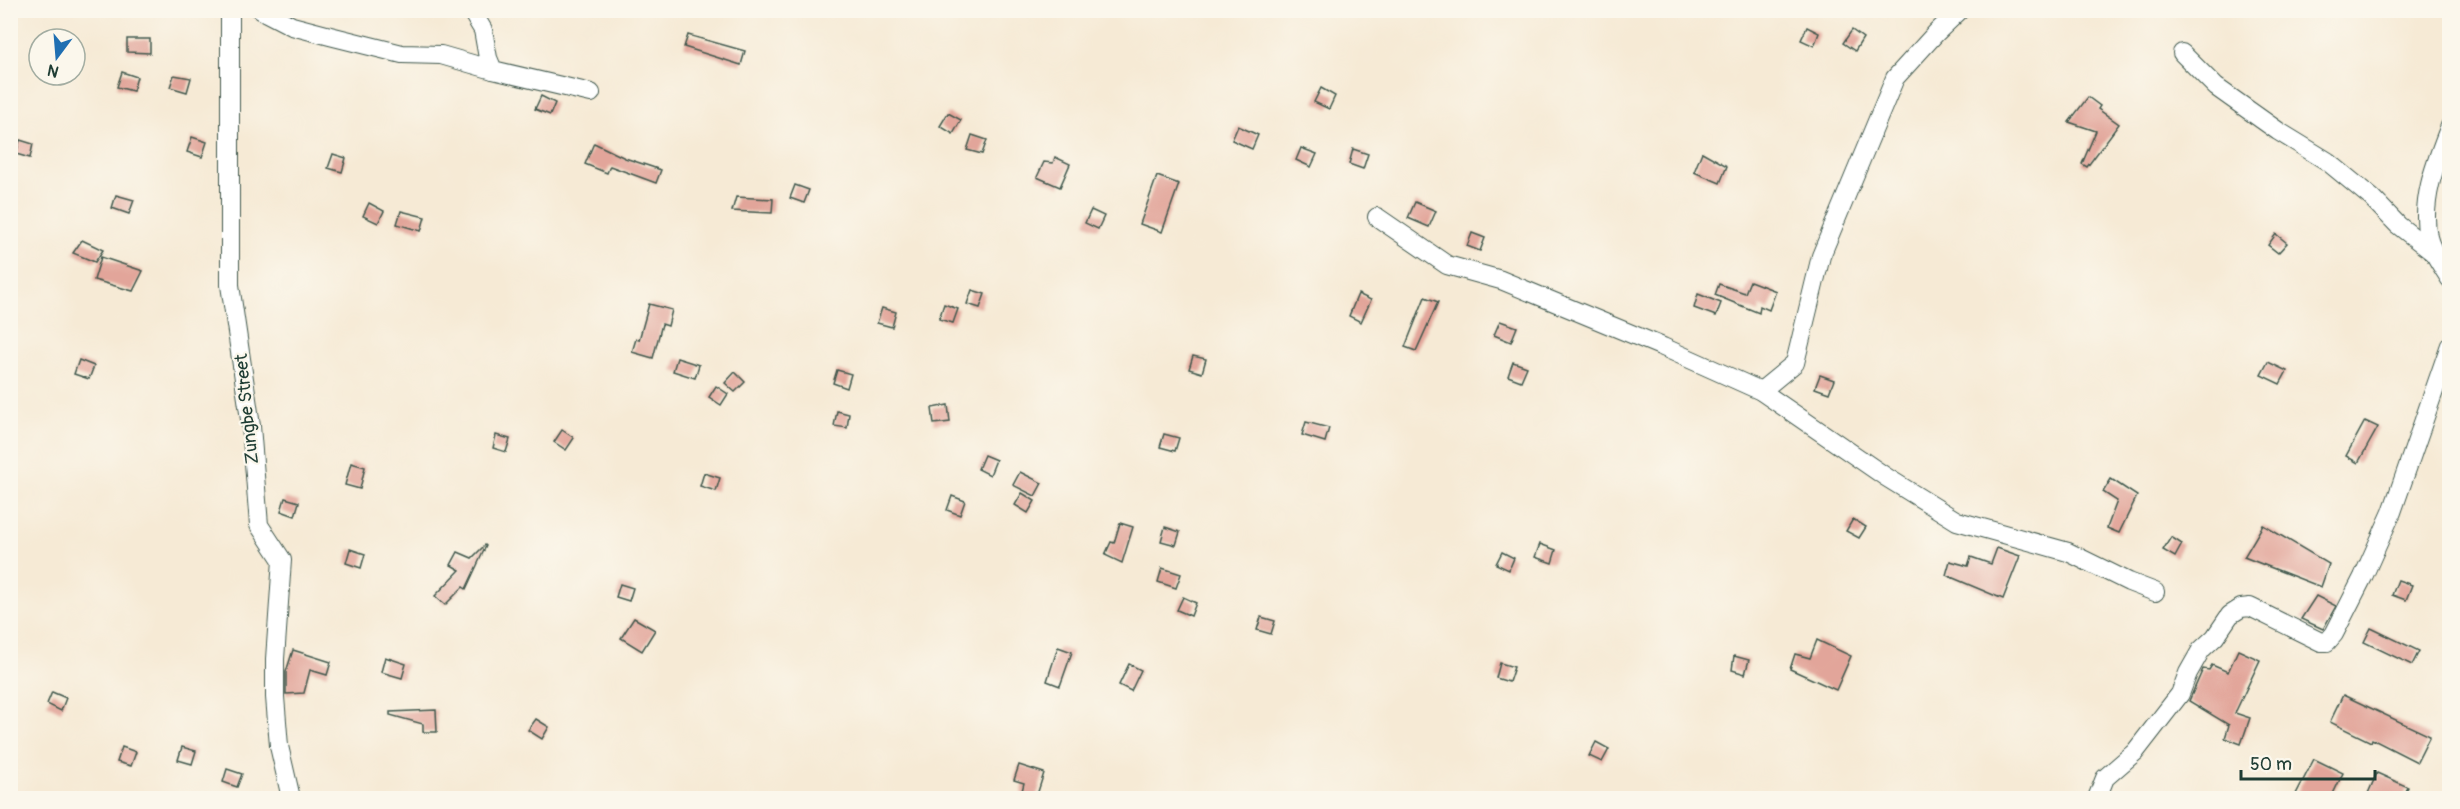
<svg xmlns="http://www.w3.org/2000/svg" width="2460" height="809" font-family="Pangolin,sans-serif">
  <style>
    .building { fill: #e2a59a }
    .lines { fill: none; stroke-linecap: round; stroke-linejoin: round }
    .minor-casing { stroke: #3f574c; stroke-width: 20 }
    .minor { stroke: #fff; stroke-width: 18 }
    .labels { text-anchor: middle; dominant-baseline: central; stroke-width: 4.5; stroke-linejoin: round; paint-order: stroke }
    .street-label { font-size: 18px; fill: #1f3d34; stroke: #fbf7ec }
  </style>
  <rect width="100%" height="100%" fill="#fbf7ec"/>
  <filter id="ink" filterUnits="userSpaceOnUse"><feTurbulence type="fractalNoise" baseFrequency=".0167" numOctaves="2"/><feDisplacementMap in="SourceGraphic" scale="12" xChannelSelector="R" yChannelSelector="G"/><feConvolveMatrix kernelMatrix="1 2 1 2 8 2 1 2 1" color-interpolation-filters="sRGB"/></filter>
  <filter id="wash" filterUnits="userSpaceOnUse"><feTurbulence type="fractalNoise" baseFrequency=".008" numOctaves="4" result="noise"/><feDisplacementMap in="SourceGraphic" scale="24" xChannelSelector="R" yChannelSelector="G"/><feGaussianBlur stdDeviation="1.35" result="paint"/><feColorMatrix in="noise" values="0 0 0 0 0 0 0 0 0 0 0 0 0 0 0 0 0 1.4 0 .05"/><feComposite in="paint" operator="in"/></filter>
  <g filter="url(#wash)">
    <rect width="100%" height="100%" fill="#f6ead5"/>
    <g id="blocks">
      <g class="building">
        <path d="M 1807,27 L 1819,33 L 1814,46 L 1801,40 Z"/>
        <path d="M 1852,30 L 1863,38 L 1855,51 L 1843,43 Z"/>
        <path d="M 688,35 L 745,51 L 741,65 L 684,47 Z"/>
        <path d="M 127,39 L 150,39 L 150,53 L 127,52 Z"/>
        <path d="M 122,72 L 137,77 L 133,91 L 117,87 Z"/>
        <path d="M 174,75 L 191,78 L 187,92 L 170,87 Z"/>
        <path d="M 1321,88 L 1335,96 L 1329,109 L 1314,102 Z"/>
        <path d="M 541,96 L 555,103 L 550,115 L 535,109 Z"/>
        <path d="M 2088,97 L 2100,106 L 2098,109 L 2119,124 L 2087,167 L 2082,164 L 2096,131 L 2069,122 Z"/>
        <path d="M 948,113 L 961,120 L 953,134 L 940,126 Z"/>
        <path d="M 1238,126 L 1258,135 L 1252,149 L 1232,140 Z"/>
        <path d="M 972,135 L 987,140 L 982,154 L 967,150 Z"/>
        <path d="M 192,137 L 207,142 L 202,157 L 187,152 Z"/>
        <path d="M 20,140 L 33,144 L 30,158 L 16,154 Z"/>
        <path d="M 594,143 L 625,158 L 661,170 L 656,183 L 610,166 L 607,173 L 585,164 Z"/>
        <path d="M 1301,148 L 1317,154 L 1311,167 L 1296,160 Z"/>
        <path d="M 1353,149 L 1368,154 L 1363,169 L 1349,164 Z"/>
        <path d="M 1702,152 L 1727,166 L 1720,183 L 1694,172 Z"/>
        <path d="M 333,154 L 346,158 L 342,172 L 328,168 Z"/>
        <path d="M 1055,157 L 1070,164 L 1060,187 L 1037,177 L 1044,162 L 1053,163 Z"/>
        <path d="M 1157,176 L 1179,184 L 1162,232 L 1140,224 Z"/>
        <path d="M 795,185 L 809,190 L 804,203 L 790,198 Z"/>
        <path d="M 116,195 L 134,200 L 129,214 L 112,208 Z"/>
        <path d="M 736,197 L 773,199 L 772,213 L 732,211 Z"/>
        <path d="M 1415,202 L 1436,211 L 1429,227 L 1408,218 Z"/>
        <path d="M 369,203 L 384,211 L 378,223 L 363,216 Z"/>
        <path d="M 1091,210 L 1104,216 L 1098,229 L 1085,223 Z"/>
        <path d="M 401,211 L 425,217 L 421,231 L 397,224 Z"/>
        <path d="M 1472,233 L 1485,238 L 1480,251 L 1467,246 Z"/>
        <path d="M 2276,234 L 2287,243 L 2278,253 L 2268,245 Z"/>
        <path d="M 82,240 L 103,250 L 95,262 L 73,253 Z"/>
        <path d="M 101,257 L 143,271 L 133,291 L 94,280 Z"/>
        <path d="M 1750,281 L 1776,291 L 1769,310 L 1760,306 L 1759,313 L 1715,295 L 1719,284 L 1745,293 Z"/>
        <path d="M 972,290 L 985,294 L 980,308 L 967,304 Z"/>
        <path d="M 1358,294 L 1371,300 L 1361,322 L 1349,316 Z"/>
        <path d="M 1698,294 L 1721,303 L 1716,316 L 1694,308 Z"/>
        <path d="M 1425,297 L 1438,302 L 1416,351 L 1405,347 Z"/>
        <path d="M 649,304 L 672,310 L 668,326 L 662,324 L 653,358 L 632,352 L 636,339 L 639,340 Z"/>
        <path d="M 944,304 L 958,309 L 953,323 L 939,319 Z"/>
        <path d="M 882,308 L 896,312 L 892,327 L 877,323 Z"/>
        <path d="M 1500,321 L 1517,327 L 1511,342 L 1494,335 Z"/>
        <path d="M 1193,356 L 1206,359 L 1202,373 L 1189,369 Z"/>
        <path d="M 677,358 L 699,365 L 695,378 L 673,371 Z"/>
        <path d="M 79,360 L 94,366 L 89,379 L 74,374 Z"/>
        <path d="M 1513,362 L 1527,367 L 1521,381 L 1508,376 Z"/>
        <path d="M 2268,362 L 2287,371 L 2280,384 L 2261,375 Z"/>
        <path d="M 837,370 L 851,374 L 847,388 L 833,383 Z"/>
        <path d="M 735,372 L 745,382 L 735,392 L 725,383 Z"/>
        <path d="M 1820,375 L 1834,380 L 1829,393 L 1815,388 Z"/>
        <path d="M 716,386 L 728,394 L 721,405 L 709,397 Z"/>
        <path d="M 948,405 L 950,422 L 934,424 L 932,408 Z"/>
        <path d="M 837,411 L 849,414 L 847,428 L 834,426 Z"/>
        <path d="M 2365,421 L 2378,427 L 2358,463 L 2346,456 Z"/>
        <path d="M 1306,422 L 1329,428 L 1325,442 L 1302,435 Z"/>
        <path d="M 562,430 L 574,438 L 566,450 L 554,442 Z"/>
        <path d="M 1164,434 L 1179,438 L 1175,451 L 1160,447 Z"/>
        <path d="M 496,435 L 510,439 L 506,452 L 493,448 Z"/>
        <path d="M 984,455 L 996,460 L 990,475 L 978,469 Z"/>
        <path d="M 351,463 L 365,467 L 360,489 L 345,485 Z"/>
        <path d="M 1020,472 L 1042,483 L 1035,496 L 1013,485 Z"/>
        <path d="M 704,473 L 720,478 L 716,491 L 700,486 Z"/>
        <path d="M 2111,479 L 2137,496 L 2119,533 L 2107,528 L 2117,501 L 2103,492 Z"/>
        <path d="M 1022,493 L 1035,501 L 1028,513 L 1015,505 Z"/>
        <path d="M 952,496 L 965,501 L 960,515 L 947,510 Z"/>
        <path d="M 285,498 L 299,502 L 295,516 L 281,511 Z"/>
        <path d="M 1853,519 L 1866,527 L 1859,538 L 1846,531 Z"/>
        <path d="M 1120,523 L 1133,527 L 1122,563 L 1105,555 L 1111,542 L 1114,543 Z"/>
        <path d="M 2263,525 L 2329,564 L 2321,587 L 2244,557 Z"/>
        <path d="M 1165,527 L 1180,532 L 1176,545 L 1161,541 Z"/>
        <path d="M 2171,537 L 2182,544 L 2175,557 L 2163,550 Z"/>
        <path d="M 1540,544 L 1556,550 L 1552,563 L 1535,557 Z"/>
        <path d="M 485,545 L 486,546 L 466,589 L 463,587 L 445,605 L 435,596 L 460,570 L 451,565 L 458,552 L 472,558 Z"/>
        <path d="M 1997,548 L 2020,556 L 2003,599 L 1946,575 L 1950,561 L 1968,566 L 1971,557 L 1991,564 Z"/>
        <path d="M 350,549 L 365,554 L 361,568 L 346,563 Z"/>
        <path d="M 1502,552 L 1514,558 L 1509,570 L 1496,564 Z"/>
        <path d="M 1162,568 L 1181,574 L 1176,588 L 1158,582 Z"/>
        <path d="M 2398,580 L 2412,585 L 2406,600 L 2392,595 Z"/>
        <path d="M 620,584 L 633,588 L 629,601 L 616,597 Z"/>
        <path d="M 2316,596 L 2336,606 L 2323,629 L 2301,619 Z"/>
        <path d="M 1183,597 L 1196,603 L 1191,616 L 1177,610 Z"/>
        <path d="M 1261,617 L 1275,621 L 1271,634 L 1257,630 Z"/>
        <path d="M 634,618 L 655,630 L 642,651 L 621,638 Z"/>
        <path d="M 2371,628 L 2419,651 L 2412,665 L 2364,642 Z"/>
        <path d="M 1817,640 L 1851,656 L 1836,690 L 1790,669 L 1795,654 L 1810,658 Z"/>
        <path d="M 1058,647 L 1072,652 L 1060,686 L 1047,681 Z"/>
        <path d="M 293,650 L 331,662 L 327,675 L 310,670 L 304,693 L 286,694 L 286,672 Z"/>
        <path d="M 2238,650 L 2260,660 L 2235,713 L 2250,718 L 2241,744 L 2225,738 L 2229,725 L 2189,701 L 2203,669 L 2209,670 L 2212,665 L 2228,672 Z"/>
        <path d="M 1734,656 L 1749,660 L 1745,674 L 1732,670 Z"/>
        <path d="M 385,657 L 406,664 L 402,678 L 381,672 Z"/>
        <path d="M 1500,663 L 1514,667 L 1509,682 L 1496,678 Z"/>
        <path d="M 1129,664 L 1141,670 L 1131,691 L 1119,685 Z"/>
        <path d="M 52,692 L 66,698 L 61,711 L 47,704 Z"/>
        <path d="M 2343,695 L 2430,736 L 2417,762 L 2372,739 L 2371,742 L 2330,722 Z"/>
        <path d="M 436,710 L 437,732 L 423,732 L 423,724 L 390,715 L 390,712 Z"/>
        <path d="M 536,719 L 549,727 L 542,739 L 528,730 Z"/>
        <path d="M 1596,742 L 1609,749 L 1602,762 L 1589,756 Z"/>
        <path d="M 122,747 L 136,752 L 131,766 L 117,762 Z"/>
        <path d="M 182,747 L 196,751 L 192,764 L 178,760 Z"/>
        <path d="M 2314,759 L 2343,773 L 2331,798 L 2294,798 Z"/>
        <path d="M 1019,765 L 1044,773 L 1036,798 L 1021,795 L 1024,783 L 1014,780 Z"/>
        <path d="M 227,769 L 242,774 L 237,787 L 223,782 Z"/>
        <path d="M 2377,773 L 2408,787 L 2403,798 L 2366,798 Z"/>
      </g>
    </g>
  </g>
  <g filter="url(#ink)">
    <use href="#blocks" fill-opacity="0" stroke="#3f574c" stroke-width="1.5"/>
    <g class="lines">
      <defs>
        <g id="minor">
          <path d="M 230,10 L 230,285 L 251,426 L 259,525 L 282,560 L 275,659 L 275,697 L 279,746 L 291,798"/>
          <path d="M 261,10 L 292,26 L 330,36 L 402,54 L 441,55 L 493,70"/>
          <path d="M 471,10 L 483,30 L 488,58 L 493,70 L 591,93"/>
          <path d="M 2182,53 L 2216,87 L 2278,131 L 2327,161 L 2372,198 L 2398,225 L 2435,254"/>
          <path d="M 2450,126 C 2437,160 2420,199 2428,237 C 2431,251 2442,266 2450,279"/>
          <path d="M 1377,217 L 1447,265 L 1501,280 L 1663,347 L 1761,391 L 1886,477 L 1957,521 L 2068,552 L 2129,582 L 2155,592"/>
          <path d="M 1761,391 L 1795,363 L 1821,256 L 1895,78 L 1936,33 L 1960,10"/>
          <path d="M 2097,798 L 2105,778 L 2135,752 L 2180,694 L 2188,673 L 2201,650 L 2215,637 L 2230,615 L 2241,608 L 2250,607 L 2321,642 L 2327,642 L 2334,634 L 2363,577 L 2392,512 L 2450,345"/>
        </g>
      </defs>
      <use href="#minor" class="minor-casing"/>
      <use href="#minor" class="minor"/>
    </g>
  </g>
  <g class="labels">
    <g class="street-label">
      <text transform="translate(247 409) rotate(-96)">Zungbe Street</text>
    </g>
  </g>
  <rect width="2460" height="809" fill="none" stroke="#fbf7ec" stroke-width="36"/>
  <g transform="translate(57 57) rotate(196)"><circle r="28" fill="#fbf7ec" stroke="#a3ada2" stroke-width="1.5"/>
  <path d="M0-4.5L10 22L0 15L-10 22Z" fill="#1f6fb2"/>
  <text y="-9" font-size="16" font-weight="bold" text-anchor="middle" fill="#1f3d34">N</text>
  </g>
  <path d="M2241 770v9h134v-9" fill="none" stroke="#1f3d34" stroke-width="3"/>
  <text x="2250" y="770" font-size="18" fill="#1f3d34" stroke="#fbf7ec" stroke-width="4.5" paint-order="stroke">50 m</text>
</svg>
